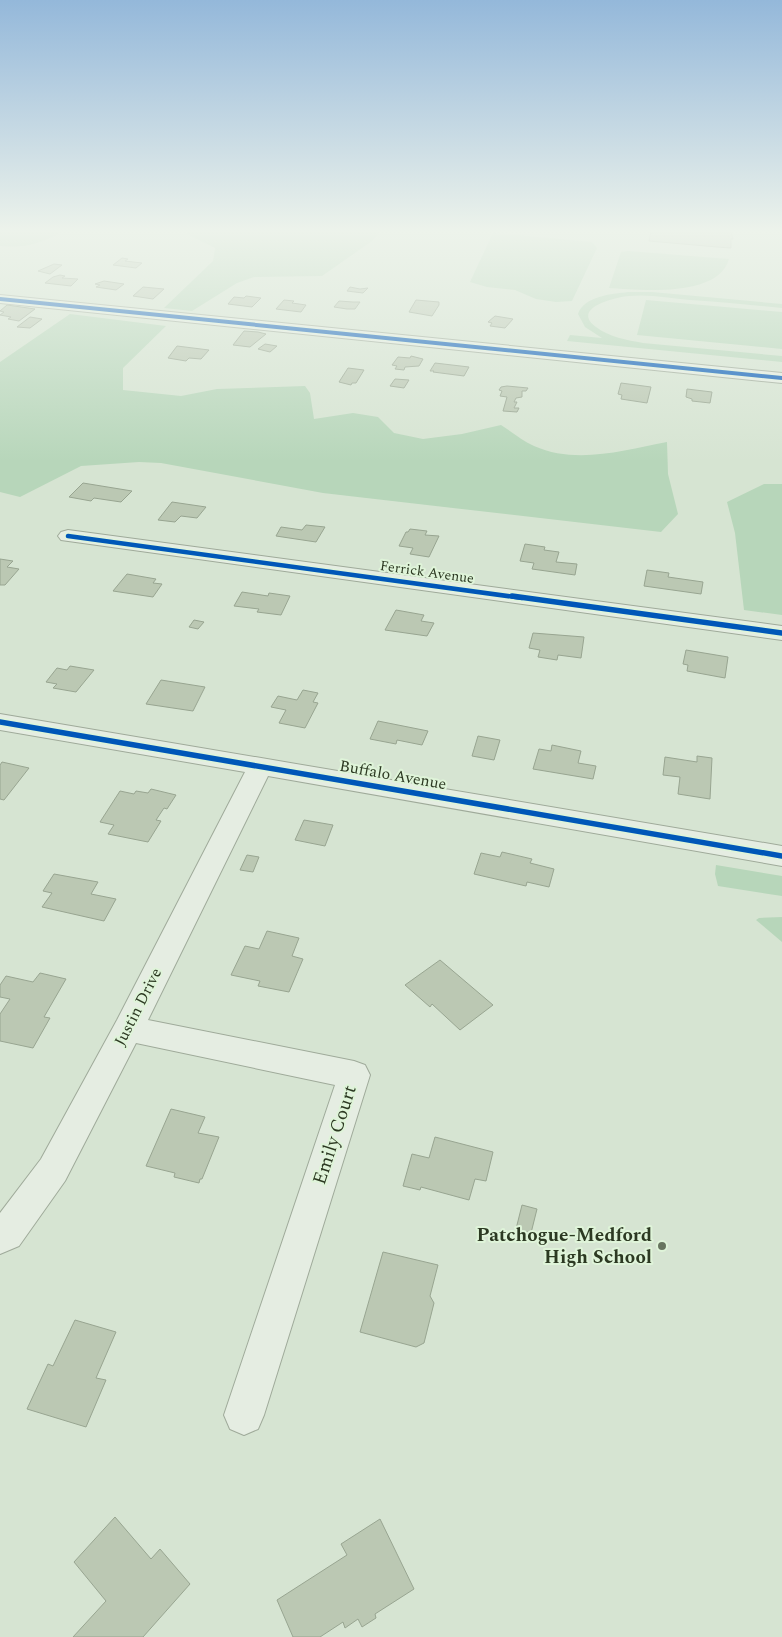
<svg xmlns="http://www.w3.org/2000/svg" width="782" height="1637" font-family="Spectral,serif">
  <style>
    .green { fill: #b7d6ba }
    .building { fill: #bbc8b3; stroke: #98a591 }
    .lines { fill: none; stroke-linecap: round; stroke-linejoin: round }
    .minor-casing { stroke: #9faa9a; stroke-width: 2 }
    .minor { fill: #e5ede2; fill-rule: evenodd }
    .cycleway-far2-casing { stroke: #dff4d9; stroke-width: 5.5 }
    .cycleway-far1-casing { stroke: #dff4d9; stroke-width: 7 }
    .cycleway-casing { stroke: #dff4d9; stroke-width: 9 }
    .cycleway-far2 { stroke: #0057b8; stroke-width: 4 }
    .cycleway-far1 { stroke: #0057b8; stroke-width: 4.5 }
    .cycleway { stroke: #0057b8; stroke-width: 5.5 }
    .poi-dot { fill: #687560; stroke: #dff4d9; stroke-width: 2 }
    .labels { text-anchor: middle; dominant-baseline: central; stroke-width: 4; stroke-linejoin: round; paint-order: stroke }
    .far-street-label { font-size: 14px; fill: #2c3922; stroke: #dff4d9 }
    .street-label { font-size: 16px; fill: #2c3922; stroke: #dff4d9 }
    .near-street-label { font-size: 19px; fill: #2c3922; stroke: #dff4d9 }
    .near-poi-label { font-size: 19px; font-weight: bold; fill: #2c3922; stroke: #dff4d9; text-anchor: end }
  </style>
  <rect width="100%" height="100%" fill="#d6e4d2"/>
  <g class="green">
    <path d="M 0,232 L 62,232 C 39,244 26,248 0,246 Z"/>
    <path d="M 188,232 L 380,232 L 372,241 L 322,276 L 254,277 L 237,283 L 192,311 L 164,308 L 213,261 L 215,248 L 187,234 Z"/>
    <path d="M 493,233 L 592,242 L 597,248 L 572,301 L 556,302 L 536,299 L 515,290 L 487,287 L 470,282 Z"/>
    <path d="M 628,251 L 729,259 C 718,298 640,290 609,288 L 621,252 Z"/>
    <path d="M 628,292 L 652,292 L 782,304 L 782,308 C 751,305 721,302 690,300 C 670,298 649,294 629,296 C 616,297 570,308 596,327 C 609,337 627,340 643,343 L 782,356 L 782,362 L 567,341 L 570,335 L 602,338 L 585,327 L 578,314 C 584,296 612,294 628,292 Z"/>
    <path d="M 646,300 L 782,312 L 782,349 L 637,335 Z"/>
    <path d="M 70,314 L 166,326 L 123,368 L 123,390 L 181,396 L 217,389 L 305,386 L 310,393 L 314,419 L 353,413 L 378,417 L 394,433 L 423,439 L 462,434 L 501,425 C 512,432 523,441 534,446 C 577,465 624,450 667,442 L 668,474 L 678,514 L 661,532 L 323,493 L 161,463 L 139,462 L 81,466 L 20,497 L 0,492 L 0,362 Z"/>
    <path d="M 764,484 L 782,484 L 782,615 L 744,610 L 735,533 L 727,502 Z"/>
    <path d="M 716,865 L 782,876 L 782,896 L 718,886 L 715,874 Z"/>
    <path d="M 782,917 L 782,942 L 756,920 L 759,918 Z"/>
  </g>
  <g class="building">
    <path d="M 651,232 L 731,232 L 733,239 L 731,239 L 731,248 L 717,247 L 649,241 Z"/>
    <path d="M 122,258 L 128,259 L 125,261 L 142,263 L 136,268 L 113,265 Z"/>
    <path d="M 54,264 L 62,265 L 50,274 L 38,271 Z"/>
    <path d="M 60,275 L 65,276 L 62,278 L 78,279 L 71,286 L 45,283 L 53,277 Z"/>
    <path d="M 104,281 L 124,284 L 116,290 L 96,287 L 100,285 L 95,284 Z"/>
    <path d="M 143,287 L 164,289 L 153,299 L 133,296 Z"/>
    <path d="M 350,287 L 360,289 L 368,288 L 363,293 L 347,291 Z"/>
    <path d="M 246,296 L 261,298 L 252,307 L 228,304 L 234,297 L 244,298 Z"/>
    <path d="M 284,300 L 294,301 L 292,303 L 306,305 L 301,312 L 276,309 Z"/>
    <path d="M 416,300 L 439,302 L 439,305 L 432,316 L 409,312 Z"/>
    <path d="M 339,301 L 353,302 L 360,302 L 355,309 L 347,309 L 334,307 Z"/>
    <path d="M 7,305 L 35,309 L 19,321 L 8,319 L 11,317 L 0,315 L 4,312 L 0,311 Z"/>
    <path d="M 495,316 L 513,319 L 505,328 L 490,326 L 492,323 L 488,322 Z"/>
    <path d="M 30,317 L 42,319 L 30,328 L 17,327 Z"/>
    <path d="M 244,331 L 258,332 L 266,334 L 250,347 L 233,345 Z"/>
    <path d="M 265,344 L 277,346 L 270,352 L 258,349 Z"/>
    <path d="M 177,346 L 209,350 L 201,359 L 189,358 L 186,361 L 168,358 Z"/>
    <path d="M 411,356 L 423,359 L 419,366 L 405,367 L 404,370 L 395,369 L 397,366 L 392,365 L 398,357 L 410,358 Z"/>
    <path d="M 435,363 L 469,367 L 464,376 L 433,372 L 434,371 L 430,371 Z"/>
    <path d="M 348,368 L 364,370 L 356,383 L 352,383 L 351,385 L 339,382 Z"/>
    <path d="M 395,379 L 409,380 L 404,388 L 390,386 Z"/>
    <path d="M 621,383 L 651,387 L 647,403 L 621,399 L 622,395 L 618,394 Z"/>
    <path d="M 507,386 L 528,388 L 526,391 L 522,391 L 522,397 L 516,398 L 514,402 L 517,402 L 514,408 L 519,408 L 517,412 L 503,411 L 507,397 L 500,396 L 502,391 L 499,390 L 501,387 Z"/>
    <path d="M 687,389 L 712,392 L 710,403 L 692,401 L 692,399 L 686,397 Z"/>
    <path d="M 83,483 L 132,491 L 121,502 L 94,498 L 91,501 L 69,497 Z"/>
    <path d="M 172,502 L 206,507 L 197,518 L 181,516 L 175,522 L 158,520 Z"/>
    <path d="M 306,525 L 325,527 L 316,542 L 276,536 L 281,527 L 302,530 Z"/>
    <path d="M 410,529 L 427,531 L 425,535 L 439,536 L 429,557 L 410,554 L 413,548 L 399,546 L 406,532 L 408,532 Z"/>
    <path d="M 525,544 L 545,547 L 544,550 L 559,552 L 556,562 L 577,564 L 575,575 L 532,569 L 534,563 L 520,561 Z"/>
    <path d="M 0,559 L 13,561 L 7,567 L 19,569 L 5,585 L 0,585 Z"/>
    <path d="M 647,570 L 669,573 L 668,577 L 703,582 L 701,594 L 644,586 Z"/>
    <path d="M 127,574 L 156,579 L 153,583 L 162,584 L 153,597 L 113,591 Z"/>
    <path d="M 242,592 L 268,596 L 269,593 L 290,596 L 281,615 L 257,612 L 259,609 L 234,606 Z"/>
    <path d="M 396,610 L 424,615 L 421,621 L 434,623 L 427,636 L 385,630 Z"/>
    <path d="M 194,620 L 204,622 L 198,629 L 189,627 Z"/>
    <path d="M 533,633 L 584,637 L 581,658 L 558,655 L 557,660 L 538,657 L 540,650 L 529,648 Z"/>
    <path d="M 686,650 L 728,657 L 725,678 L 687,671 L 688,665 L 683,664 Z"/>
    <path d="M 70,666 L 94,670 L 76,692 L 53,688 L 57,684 L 46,682 L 57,668 L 67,670 Z"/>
    <path d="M 161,680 L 205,687 L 193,711 L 146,704 Z"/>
    <path d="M 303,690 L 318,693 L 313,702 L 318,703 L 305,728 L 279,723 L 286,710 L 271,707 L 278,696 L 297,700 Z"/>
    <path d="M 378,721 L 428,731 L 422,745 L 397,740 L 396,744 L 370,739 Z"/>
    <path d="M 478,736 L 500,740 L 494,760 L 472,756 Z"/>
    <path d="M 552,745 L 581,751 L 578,763 L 596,766 L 593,779 L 533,769 L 539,749 L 551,751 Z"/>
    <path d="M 697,756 L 712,758 L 710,799 L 678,794 L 680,777 L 663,775 L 665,757 L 697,762 Z"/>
    <path d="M 2,762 L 29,768 L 4,800 L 0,799 L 0,765 Z"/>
    <path d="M 151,789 L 176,795 L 167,809 L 164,808 L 156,820 L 161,821 L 148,842 L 108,834 L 114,825 L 100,822 L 120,791 L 134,794 L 136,791 L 148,793 Z"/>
    <path d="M 304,820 L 333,825 L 325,846 L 295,840 Z"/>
    <path d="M 502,852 L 532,859 L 530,863 L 554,869 L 549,887 L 527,882 L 526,886 L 474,874 L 481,853 L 500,857 Z"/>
    <path d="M 247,855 L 259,857 L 253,872 L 240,870 Z"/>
    <path d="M 54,874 L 98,882 L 91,894 L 116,899 L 104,921 L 42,907 L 52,893 L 43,891 Z"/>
    <path d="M 267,931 L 299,938 L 292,956 L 303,959 L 289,992 L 258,986 L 260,981 L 231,975 L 245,946 L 259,949 Z"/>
    <path d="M 440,960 L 493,1005 L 460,1030 L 432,1004 L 430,1007 L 405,985 Z"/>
    <path d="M 40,973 L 66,979 L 44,1017 L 50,1018 L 33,1048 L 0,1041 L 0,1014 L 10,999 L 0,997 L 0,985 L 6,976 L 33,982 Z"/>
    <path d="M 171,1109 L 205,1117 L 198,1133 L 219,1137 L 202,1179 L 200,1179 L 199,1183 L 174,1177 L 175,1173 L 146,1166 Z"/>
    <path d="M 435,1137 L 493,1152 L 486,1181 L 475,1179 L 469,1200 L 421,1187 L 420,1190 L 403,1186 L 412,1154 L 429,1158 Z"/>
    <path d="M 522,1205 L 537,1209 L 531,1233 L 516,1229 Z"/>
    <path d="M 383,1252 L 438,1265 L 430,1296 L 434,1303 L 424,1343 L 416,1347 L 360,1332 Z"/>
    <path d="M 75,1320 L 116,1332 L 96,1378 L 106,1380 L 86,1427 L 27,1409 L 48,1364 L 53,1366 Z"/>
    <path d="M 115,1517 L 151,1559 L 160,1549 L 190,1584 L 143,1637 L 73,1637 L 106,1601 L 74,1562 Z"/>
    <path d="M 380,1519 L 414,1589 L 375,1614 L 376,1618 L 362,1627 L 358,1619 L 345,1628 L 343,1622 L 320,1637 L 293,1637 L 277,1600 L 347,1555 L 341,1544 Z"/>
  </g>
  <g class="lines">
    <defs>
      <g id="minor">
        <path d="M 0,295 L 782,373 L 782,383 L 0,303 Z"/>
        <path d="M 68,530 L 782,626 L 782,640 L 61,540 L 58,536 L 61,532 Z"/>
        <path d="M 0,714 L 782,846 L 782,866 L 268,776 L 148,1020 L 354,1061 L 365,1065 L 370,1075 L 264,1415 L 258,1429 L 244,1435 L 230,1429 L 224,1415 L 335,1085 L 136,1043 L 65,1181 L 19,1246 L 0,1254 L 0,1213 L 41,1159 L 117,1020 L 245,772 L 0,730 Z"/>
      </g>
    </defs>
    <use href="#minor" class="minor-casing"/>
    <use href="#minor" class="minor"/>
    <defs>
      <path id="cycleway-far2" d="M 0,299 L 782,378"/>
      <path id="cycleway-far1" d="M 68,536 L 522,598"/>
      <g id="cycleway">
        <path d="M 512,596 L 782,633"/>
        <path d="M 0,722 L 782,856"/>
      </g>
    </defs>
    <use href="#cycleway-far2" class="cycleway-far2-casing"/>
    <use href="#cycleway-far1" class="cycleway-far1-casing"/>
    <use href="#cycleway" class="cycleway-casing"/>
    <use href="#cycleway-far2" class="cycleway-far2"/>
    <use href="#cycleway-far1" class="cycleway-far1"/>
    <use href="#cycleway" class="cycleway"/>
  </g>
  <linearGradient id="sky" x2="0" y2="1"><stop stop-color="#94b8da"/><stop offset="0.5" stop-color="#edf3eb"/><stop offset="1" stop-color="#edf3eb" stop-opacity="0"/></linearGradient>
  <rect width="782" height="462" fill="url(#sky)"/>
  <circle class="poi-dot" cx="662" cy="1246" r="5"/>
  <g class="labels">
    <g class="far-street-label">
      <text transform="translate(427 572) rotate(8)">Ferrick Avenue</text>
    </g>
    <g class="street-label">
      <text transform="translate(393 775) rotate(10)">Buffalo Avenue</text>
      <text transform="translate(138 1007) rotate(-63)">Justin Drive</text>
    </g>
    <g class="near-street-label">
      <text transform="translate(335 1135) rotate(-72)">Emily Court</text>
    </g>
    <g class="near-poi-label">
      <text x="652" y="1235">Patchogue-Medford<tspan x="652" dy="22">High School</tspan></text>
    </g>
  </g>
</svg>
